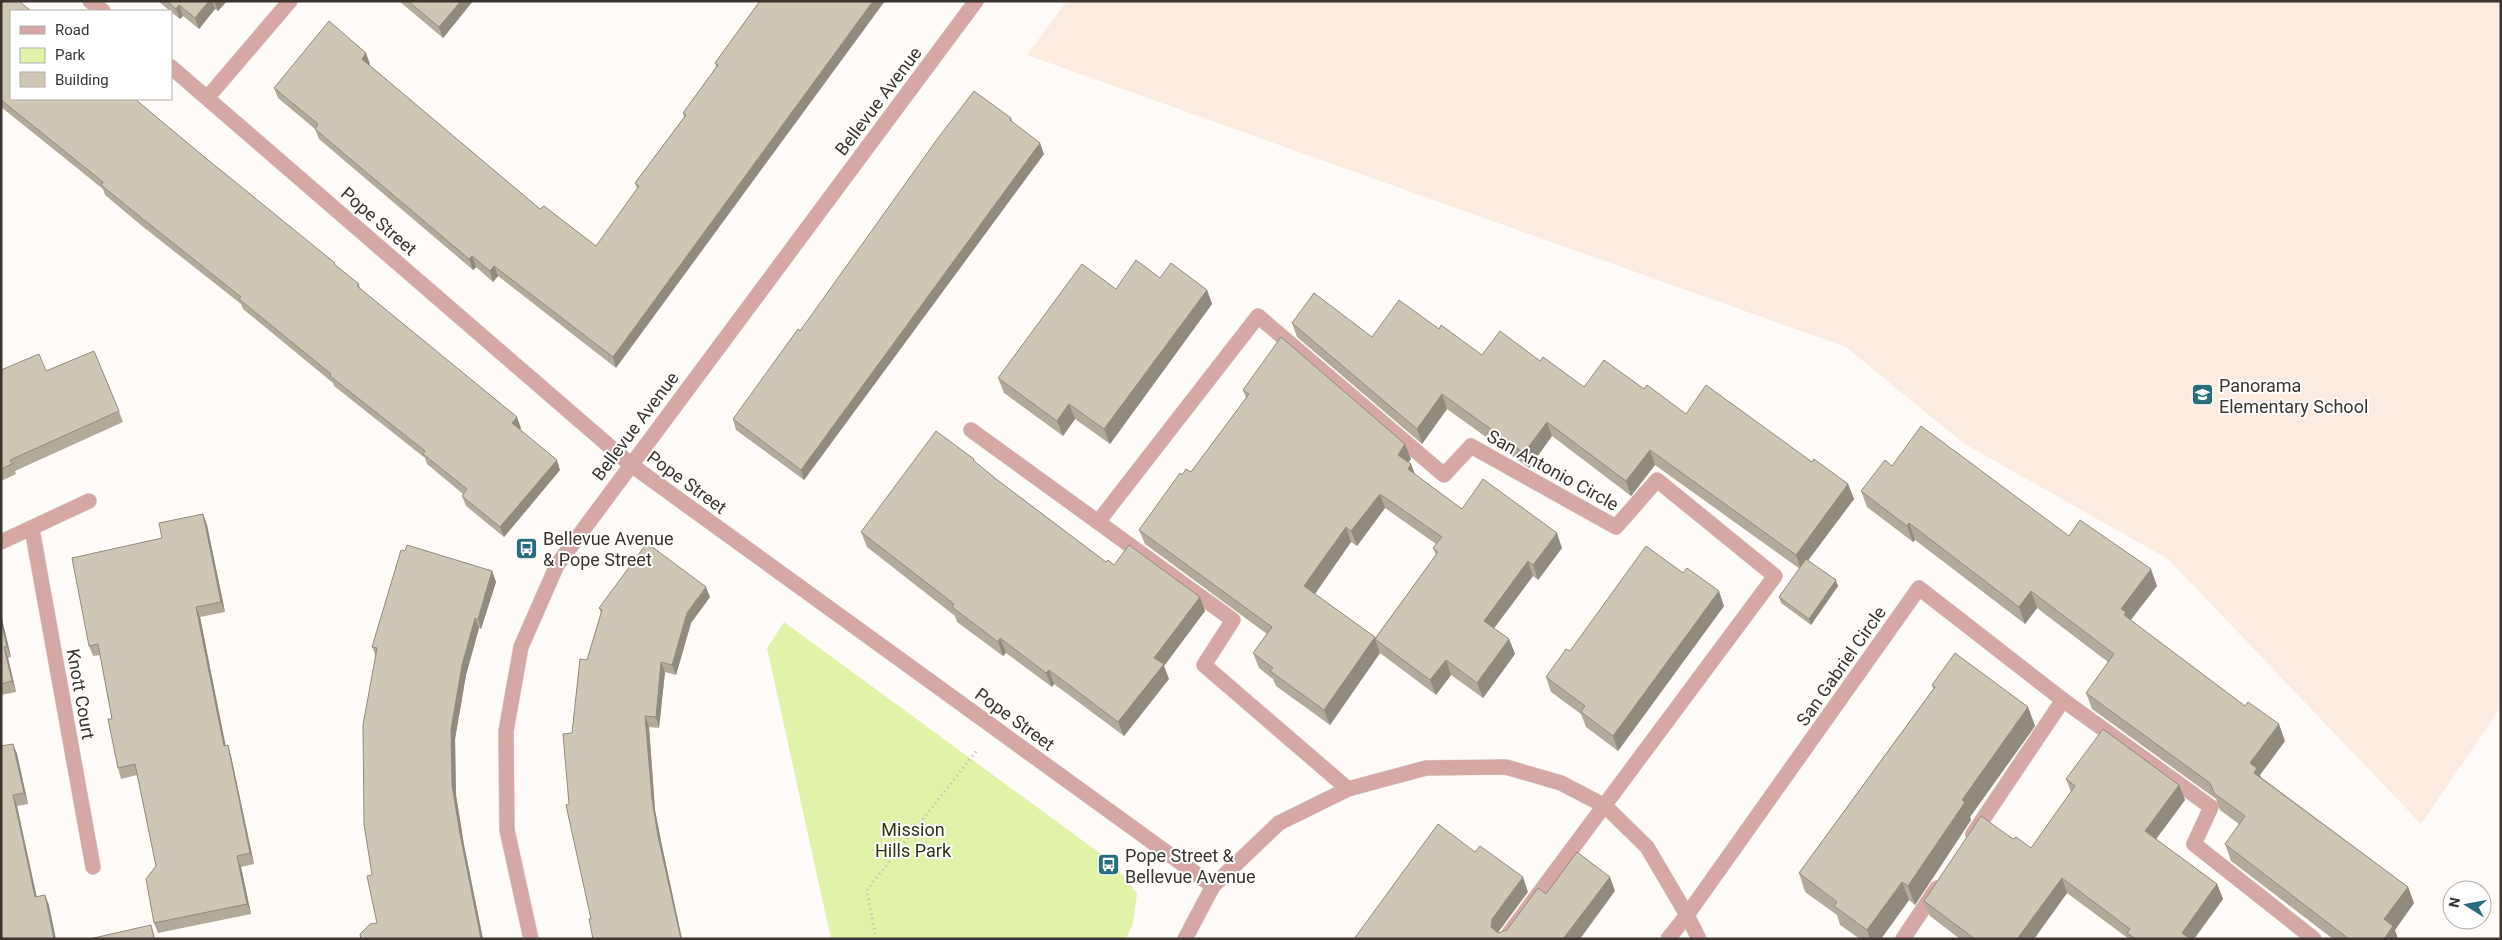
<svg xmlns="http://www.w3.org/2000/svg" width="2502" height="940" font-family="Roboto,sans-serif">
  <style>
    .built { fill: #fbebe1 }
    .green { fill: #e1f3a8 }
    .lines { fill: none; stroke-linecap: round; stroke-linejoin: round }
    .street-casing { stroke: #dcd7d4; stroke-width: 16 }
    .path { stroke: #beb9b5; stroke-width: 3; stroke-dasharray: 1 4; stroke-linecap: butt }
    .street { stroke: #d5a7a5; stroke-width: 15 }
    .wall { fill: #b2ab9c; fill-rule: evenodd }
    .shaded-wall { fill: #918b7f }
    .building { fill: #cfc7b5; stroke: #918b7f }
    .labels { text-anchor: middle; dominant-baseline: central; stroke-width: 4; stroke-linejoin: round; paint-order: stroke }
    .street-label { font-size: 18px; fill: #3b342f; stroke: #fff }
    .poi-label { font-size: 18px; fill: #3b342f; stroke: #fff; text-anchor: start }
    .park-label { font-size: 18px; fill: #2e350e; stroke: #fff }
  </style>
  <rect width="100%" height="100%" fill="#fffbf8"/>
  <path class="built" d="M 1067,1 L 2501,1 L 2501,707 L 2421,824 L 2168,559 L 1963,443 L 1846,347 L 1027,55 Z"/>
  <path class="green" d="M 784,622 L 1112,862 L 1137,893 L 1133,924 L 1126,939 L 831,939 L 767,648 Z"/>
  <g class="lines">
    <defs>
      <g id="street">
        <path d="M 90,1 L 103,11"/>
        <path d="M 171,67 L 630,464 L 1213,886"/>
        <path d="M 208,97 L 290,1"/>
        <path d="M 971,430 L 1233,620 L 1204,665 L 1348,789"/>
        <path d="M 1098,522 L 1258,316 L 1444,475 L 1471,446 L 1616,527 L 1657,480 L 1775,576 L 1505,939"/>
        <path d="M 32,529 L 93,867"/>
        <path d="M 1,542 L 89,501"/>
        <path d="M 1973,834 L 2063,700"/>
        <path d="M 531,939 L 507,830 L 506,731 L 521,647 L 557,565 L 976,1"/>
        <path d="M 1185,939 L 1213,886 L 1279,823 L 1348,789 L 1426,768 L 1506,767 L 1561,783 L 1605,806 L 1647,847 L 1687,915 L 1699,939"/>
        <path d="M 1668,939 L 1687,915 L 1919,588 L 2063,700 L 2211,807 L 2194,844 L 2314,939"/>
        <path d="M 1903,939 L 1937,888"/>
      </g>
    </defs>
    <use href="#street" class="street-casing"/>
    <path class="path" d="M 876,939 L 867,890 L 978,749"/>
    <use href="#street" class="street"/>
  </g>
  <g class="wall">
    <path d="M 1,1 L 202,155 L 336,266 L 359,284 L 360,288 L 521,428 L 520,429 L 560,470 L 504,537 L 466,506 L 462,496 L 463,494 L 427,464 L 425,458 L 334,386 L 333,383 L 243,309 L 241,304 L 142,226 L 105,195 L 103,189 L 1,107 Z"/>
    <path d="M 158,1 L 227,1 L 218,11 L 215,9 L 199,29 L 183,16 L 180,19 L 171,12 L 171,11 L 170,11 Z"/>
    <path d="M 399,1 L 473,1 L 443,38 Z"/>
    <path d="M 760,1 L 616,368 L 498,276 L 493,282 L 476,267 L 473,270 L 319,139 L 315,129 L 278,98 L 274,88 L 370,64 L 369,65 L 540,209 L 596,246 L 637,189 L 635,183 L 684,117 L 683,113 L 716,67 L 715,63 Z"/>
    <path d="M 1011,118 L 1013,123 L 1044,154 L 804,480 L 736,430 L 733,419 Z"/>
    <path d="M 1160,278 L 1207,290 L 1212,304 L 1110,444 L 1075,419 L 1063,436 L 1004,393 L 998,378 L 1116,289 Z"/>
    <path d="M 1292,323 L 1372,337 L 1439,329 L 1482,355 L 1540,361 L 1584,387 L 1644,389 L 1686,414 L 1812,462 L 1848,484 L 1854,499 L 1808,560 L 1838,586 L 1811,625 L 1781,603 L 1779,597 L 1800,569 L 1655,465 L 1631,496 L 1552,436 L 1529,468 L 1447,409 L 1422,444 L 1297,337 Z"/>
    <path d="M 1,370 L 46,371 L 119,411 L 123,422 L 15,471 L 16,474 L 1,481 Z"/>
    <path d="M 1243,390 L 1411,459 L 1408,462 L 1411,464 L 1415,474 L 1462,509 L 1562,548 L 1538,580 L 1533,576 L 1494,628 L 1509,639 L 1515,654 L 1483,698 L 1451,675 L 1436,695 L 1380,653 L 1330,725 L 1276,686 L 1273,679 L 1259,668 L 1253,653 L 1267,634 L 1145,544 L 1139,530 L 1182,475 L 1191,472 L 1246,398 ZM 1385,508 L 1436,544 L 1433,548 L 1436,555 L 1375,638 L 1315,594 L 1351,542 L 1357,546 Z"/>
    <path d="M 975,463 L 996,479 L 1106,562 L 1114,565 L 1205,611 L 1164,666 L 1169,679 L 1124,736 L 1054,684 L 1052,687 L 1006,653 L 1003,656 L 957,622 L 955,616 L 867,547 L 861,532 Z"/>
    <path d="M 1892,466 L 2069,536 L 2157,586 L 2130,620 L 2285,741 L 2260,775 L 2261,777 L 2408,887 L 2414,903 L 2395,930 L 2398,939 L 2333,939 L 2231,861 L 2225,844 L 2239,824 L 2220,810 L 2216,799 L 2092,709 L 2086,693 L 2108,662 L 2037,608 L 2025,624 L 1915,540 L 1913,542 L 1867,507 L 1861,491 Z"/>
    <path d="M 203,514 L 207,525 L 225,612 L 200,617 L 225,746 L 228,745 L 231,756 L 254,864 L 241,867 L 251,914 L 158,933 L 154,923 L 156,866 L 137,775 L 121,779 L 118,768 L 112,719 L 100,655 L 93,656 L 89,646 L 162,538 Z"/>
    <path d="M 492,571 L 496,582 L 481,629 L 479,628 L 466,675 L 455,739 L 456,795 L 464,845 L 483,939 L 361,939 L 377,923 L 372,875 L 375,654 L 372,647 Z"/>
    <path d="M 710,597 L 691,623 L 676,675 L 665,672 L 659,728 L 649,727 L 655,810 L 662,846 L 682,939 L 593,939 L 591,919 L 569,804 L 572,733 L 587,660 L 601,613 L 599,608 Z"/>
    <path d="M 1724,606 L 1618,751 L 1586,727 L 1581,714 L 1551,692 L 1546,677 L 1570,651 Z"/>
    <path d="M 1,615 L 11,657 L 8,658 L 16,692 L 1,695 Z"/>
    <path d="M 1932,685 L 2028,707 L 2035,726 L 1970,817 L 1971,820 L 1915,905 L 1909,900 L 1881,939 L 1860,939 L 1840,925 L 1837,915 L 1805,892 L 1799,873 L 1933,689 Z"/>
    <path d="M 13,744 L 17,754 L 28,804 L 17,806 L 36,896 L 49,905 L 1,939 Z"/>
    <path d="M 2066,779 L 2179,785 L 2185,800 L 2156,839 L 2217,884 L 2223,899 L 2194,939 L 2129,939 L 2067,893 L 2034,939 L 1960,939 L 1930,916 L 1924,901 L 2013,839 L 2031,848 L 2071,792 Z"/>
  </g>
  <g class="shaded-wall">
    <path d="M 209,1 L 212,1 L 215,9 L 199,29 L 195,18 Z"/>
    <path d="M 214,1 L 227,1 L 218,11 Z"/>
    <path d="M 461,1 L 473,1 L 443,38 L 439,27 Z"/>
    <path d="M 873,1 L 885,1 L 616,368 L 613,357 Z"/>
    <path d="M 179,5 L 183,16 L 180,19 L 176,9 Z"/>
    <path d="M 366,53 L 370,64 L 365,69 L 362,59 Z"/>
    <path d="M 1040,143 L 1044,154 L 804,480 L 801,470 Z"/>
    <path d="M 472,256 L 476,267 L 473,270 L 469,259 Z"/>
    <path d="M 494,266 L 498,276 L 493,282 L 490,271 Z"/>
    <path d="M 1207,290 L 1212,304 L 1110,444 L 1104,429 Z"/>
    <path d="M 1442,394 L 1447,409 L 1422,444 L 1417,429 Z"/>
    <path d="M 1069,404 L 1075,419 L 1063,436 L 1057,421 Z"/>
    <path d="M 517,417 L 521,428 L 516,433 L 512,423 Z"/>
    <path d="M 1547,422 L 1552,436 L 1529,468 L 1524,453 Z"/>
    <path d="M 1405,444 L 1411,459 L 1403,469 L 1398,455 Z"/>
    <path d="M 1650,450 L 1655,465 L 1631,496 L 1626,481 Z"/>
    <path d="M 557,460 L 560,470 L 504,537 L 500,527 Z"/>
    <path d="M 1411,464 L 1416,479 L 1408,469 Z"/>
    <path d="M 1848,484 L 1854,499 L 1801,570 L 1796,555 Z"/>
    <path d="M 1380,494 L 1385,508 L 1357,546 L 1351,531 Z"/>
    <path d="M 203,514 L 207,525 L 225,612 L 221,602 Z"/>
    <path d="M 1909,523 L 1915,540 L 1913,542 L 1907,526 Z"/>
    <path d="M 1346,527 L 1351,542 L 1310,601 L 1304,586 Z"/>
    <path d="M 1557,533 L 1562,548 L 1538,580 L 1533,565 Z"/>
    <path d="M 1528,561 L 1533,576 L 1489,635 L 1484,621 Z"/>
    <path d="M 2151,569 L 2157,586 L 2127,625 L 2121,609 Z"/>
    <path d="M 492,571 L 496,582 L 481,629 L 478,619 Z"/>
    <path d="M 1836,580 L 1838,586 L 1811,625 L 1809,619 Z"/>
    <path d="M 706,587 L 710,597 L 691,623 L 676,675 L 672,665 L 687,613 Z"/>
    <path d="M 1719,591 L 1724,606 L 1618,751 L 1613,736 Z"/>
    <path d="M 2031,591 L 2037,608 L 2025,624 L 2019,607 Z"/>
    <path d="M 1200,597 L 1205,611 L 1164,666 L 1169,679 L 1124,736 L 1118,722 L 1154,658 Z"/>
    <path d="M 196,607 L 200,617 L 228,757 L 224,746 Z"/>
    <path d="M 1,615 L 11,657 L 7,647 L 1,621 Z"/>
    <path d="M 475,618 L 479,628 L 466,675 L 455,739 L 456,795 L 464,845 L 483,939 L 481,939 L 460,834 L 452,785 L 451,729 L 462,665 Z"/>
    <path d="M 1375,637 L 1375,639 L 1380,653 L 1330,725 L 1324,710 Z"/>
    <path d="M 1000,638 L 1006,653 L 1003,656 L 998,642 Z"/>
    <path d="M 1509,639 L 1515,654 L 1483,698 L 1477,683 Z"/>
    <path d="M 4,647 L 8,658 L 16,692 L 12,681 Z"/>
    <path d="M 1446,660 L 1451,675 L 1436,695 L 1430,680 Z"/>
    <path d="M 661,662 L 665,672 L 659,728 L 656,717 Z"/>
    <path d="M 1049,670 L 1054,684 L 1052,687 L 1046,673 Z"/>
    <path d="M 2028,707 L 2035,726 L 1970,817 L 1971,820 L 1915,905 L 1908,886 L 1962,800 Z"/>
    <path d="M 645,716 L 649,727 L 655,810 L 662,846 L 682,939 L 681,939 L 658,836 L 652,799 Z"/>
    <path d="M 2279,724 L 2285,741 L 2260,775 L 2263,785 L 2260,789 L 2250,763 Z"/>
    <path d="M 13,744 L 17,754 L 28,804 L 24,793 Z"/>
    <path d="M 228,745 L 231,756 L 254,864 L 250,853 Z"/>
    <path d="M 2179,785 L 2185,800 L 2151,846 L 2145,831 Z"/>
    <path d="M 13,795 L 17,806 L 39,907 L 35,897 Z"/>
    <path d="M 237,856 L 241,867 L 251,914 L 247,904 Z"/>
    <path d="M 1523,877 L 1528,892 L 1497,934 L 1491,927 L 1492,919 Z"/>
    <path d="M 1610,877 L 1615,891 L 1580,939 L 1563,939 Z"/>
    <path d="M 2062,878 L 2067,893 L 2034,939 L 2017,939 Z"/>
    <path d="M 1902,882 L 1909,900 L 1881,939 L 1870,939 L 1867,930 Z"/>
    <path d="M 2217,884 L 2223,899 L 2194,939 L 2184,939 L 2182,933 Z"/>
    <path d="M 2408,887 L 2414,903 L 2395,930 L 2398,939 L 2384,939 L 2384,919 Z"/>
    <path d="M 45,895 L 49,905 L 56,939 L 54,939 Z"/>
    <path d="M 151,925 L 154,935 L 155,939 L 154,939 Z"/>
  </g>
  <g class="building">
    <path d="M 1,1 L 19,1 L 31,11 L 11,11 L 11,99 L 135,99 L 202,155 L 335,263 L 334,264 L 359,284 L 357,286 L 517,417 L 512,423 L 557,460 L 500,527 L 462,496 L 467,489 L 423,454 L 425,451 L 330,376 L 331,374 L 239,299 L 241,297 L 138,215 L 101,185 L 103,182 L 1,100 Z"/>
    <path d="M 167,1 L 209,1 L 195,18 L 179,5 L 176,9 Z"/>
    <path d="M 408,1 L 461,1 L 439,27 Z"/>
    <path d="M 760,1 L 873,1 L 613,357 L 494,266 L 490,271 L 472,256 L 469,259 L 315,129 L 318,124 L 274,88 L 329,21 L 366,53 L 362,59 L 413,102 L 540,209 L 544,206 L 596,246 L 639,186 L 635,183 L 686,115 L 683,113 L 718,65 L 715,63 Z"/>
    <path d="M 974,91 L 1011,118 L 1010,120 L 1040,143 L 801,470 L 733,419 L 798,329 L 800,331 L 938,138 Z"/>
    <path d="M 1136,260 L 1160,278 L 1171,263 L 1207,290 L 1104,429 L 1069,404 L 1057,421 L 998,378 L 1082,264 L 1116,289 Z"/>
    <path d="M 1314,293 L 1372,337 L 1399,300 L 1439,329 L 1441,325 L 1482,355 L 1500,331 L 1540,361 L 1543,357 L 1584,387 L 1604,360 L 1644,389 L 1647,385 L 1686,414 L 1706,385 L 1812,462 L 1814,459 L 1848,484 L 1796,555 L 1650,450 L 1626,481 L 1547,422 L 1524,453 L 1442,394 L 1417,429 L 1292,323 Z"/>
    <path d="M 1281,337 L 1405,444 L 1398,455 L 1411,464 L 1408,469 L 1462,509 L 1483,479 L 1557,533 L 1533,565 L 1528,561 L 1484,621 L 1509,639 L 1477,683 L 1446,660 L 1430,680 L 1375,639 L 1438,552 L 1433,548 L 1442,537 L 1380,494 L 1351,531 L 1346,527 L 1304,586 L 1375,637 L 1324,710 L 1270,671 L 1273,668 L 1253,653 L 1272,627 L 1139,530 L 1180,473 L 1182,475 L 1186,469 L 1191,472 L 1249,394 L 1243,390 Z"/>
    <path d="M 94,351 L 119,411 L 10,460 L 12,464 L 1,469 L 1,370 L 39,354 L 46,371 Z"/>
    <path d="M 1921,426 L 2069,536 L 2080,520 L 2151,569 L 2121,609 L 2126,612 L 2124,615 L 2245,706 L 2248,702 L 2279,724 L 2250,763 L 2257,768 L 2254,773 L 2408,887 L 2384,919 L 2393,926 L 2384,939 L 2349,939 L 2225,844 L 2245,816 L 2214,793 L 2210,783 L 2086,693 L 2114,654 L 2031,591 L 2019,607 L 1909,523 L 1907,526 L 1861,491 L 1885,460 L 1892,466 Z"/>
    <path d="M 936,431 L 974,459 L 973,460 L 996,479 L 1106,562 L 1108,560 L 1114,565 L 1129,545 L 1200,597 L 1154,658 L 1164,664 L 1118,722 L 1049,670 L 1046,673 L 1000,638 L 998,642 L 952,607 L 954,604 L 861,532 Z"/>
    <path d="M 203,514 L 221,602 L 196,607 L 224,746 L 228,745 L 250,853 L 237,856 L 247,904 L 154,923 L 146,879 L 156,866 L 135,764 L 118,768 L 108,719 L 112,719 L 98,644 L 89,646 L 72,558 L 162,538 L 159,523 Z"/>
    <path d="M 647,543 L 706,587 L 687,613 L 672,665 L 661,662 L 656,717 L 645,716 L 652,799 L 658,836 L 681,939 L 593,939 L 589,919 L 591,919 L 566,805 L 569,804 L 563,734 L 572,733 L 580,659 L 587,660 L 602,610 L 599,608 Z"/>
    <path d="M 407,545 L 492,571 L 478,619 L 475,618 L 462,665 L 451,729 L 452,785 L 460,834 L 481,939 L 361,939 L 360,934 L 370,924 L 377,923 L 367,876 L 372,875 L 364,824 L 363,725 L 377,648 L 372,647 L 401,550 L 405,551 Z"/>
    <path d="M 1646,546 L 1683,573 L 1687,568 L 1719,591 L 1613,736 L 1581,712 L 1585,706 L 1546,677 L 1566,649 L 1570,651 Z"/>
    <path d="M 1806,559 L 1836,580 L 1809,619 L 1779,597 Z"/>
    <path d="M 1,621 L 7,647 L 4,647 L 12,681 L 1,684 Z"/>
    <path d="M 1955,653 L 2028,707 L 1962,800 L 1965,802 L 1908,886 L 1902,882 L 1867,930 L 1834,906 L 1837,902 L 1799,873 L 1935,687 L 1932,685 Z"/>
    <path d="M 2103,729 L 2179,785 L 2145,831 L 2217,884 L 2182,933 L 2190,939 L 2136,939 L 2127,933 L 2130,929 L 2062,878 L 2017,939 L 1975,939 L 1924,901 L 1981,816 L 2013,839 L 2016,837 L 2031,848 L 2075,786 L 2066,779 Z"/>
    <path d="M 13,744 L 24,793 L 13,795 L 24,845 L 35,897 L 45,895 L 54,939 L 1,939 L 1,746 Z"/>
    <path d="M 1438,824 L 1475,852 L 1480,846 L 1523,877 L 1492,919 L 1491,927 L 1498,933 L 1507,930 L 1538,888 L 1546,894 L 1577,852 L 1610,877 L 1563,939 L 1354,939 Z"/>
    <path d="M 151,925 L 154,939 L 89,939 Z"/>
  </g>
  <defs>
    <symbol id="school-square" viewBox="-11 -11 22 22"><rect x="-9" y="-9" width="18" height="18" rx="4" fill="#296d7e" stroke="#fff"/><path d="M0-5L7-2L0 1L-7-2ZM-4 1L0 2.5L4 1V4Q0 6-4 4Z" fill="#fff"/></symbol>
    <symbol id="bus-square" viewBox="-11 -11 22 22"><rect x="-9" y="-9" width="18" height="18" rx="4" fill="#296d7e" stroke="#fff"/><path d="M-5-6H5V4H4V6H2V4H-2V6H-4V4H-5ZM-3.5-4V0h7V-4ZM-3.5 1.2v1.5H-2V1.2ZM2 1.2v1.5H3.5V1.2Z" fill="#fff"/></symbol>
  </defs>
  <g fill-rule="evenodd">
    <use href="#school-square" x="2190" y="382" width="25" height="25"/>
    <use href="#bus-square" x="514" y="536" width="25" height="25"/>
    <use href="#bus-square" x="1096" y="852" width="25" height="25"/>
  </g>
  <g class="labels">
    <g class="street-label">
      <text transform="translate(878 101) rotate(-53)">Bellevue Avenue</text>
      <text transform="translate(379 221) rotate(41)">Pope Street</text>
      <text transform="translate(635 426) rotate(-53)">Bellevue Avenue</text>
      <text transform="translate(1553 470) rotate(29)">San Antonio Circle</text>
      <text transform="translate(687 482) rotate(36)">Pope Street</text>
      <text transform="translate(1841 666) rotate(-55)">San Gabriel Circle</text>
      <text transform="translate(81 694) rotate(80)">Knott Court</text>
      <text transform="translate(1015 719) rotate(36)">Pope Street</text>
    </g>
    <g class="poi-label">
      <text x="2219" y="385">Panorama<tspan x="2219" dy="21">Elementary School</tspan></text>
      <text x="543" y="538">Bellevue Avenue<tspan x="543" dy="21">&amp; Pope Street</tspan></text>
      <text x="1125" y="855">Pope Street &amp;<tspan x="1125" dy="21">Bellevue Avenue</tspan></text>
    </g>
    <g class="park-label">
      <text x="913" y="829">Mission<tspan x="913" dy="21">Hills Park</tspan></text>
    </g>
  </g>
  <rect width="2502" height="940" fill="none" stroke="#3b342f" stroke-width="5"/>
  <rect x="10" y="10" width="162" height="90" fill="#ffffff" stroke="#b1aeac"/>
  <rect x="20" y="26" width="25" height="8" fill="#d5a7a5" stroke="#b1aeac"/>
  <text x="55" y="35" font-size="15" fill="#3b342f">Road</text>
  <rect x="20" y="48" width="25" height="15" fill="#e1f3a8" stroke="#b1aeac"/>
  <text x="55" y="60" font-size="15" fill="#3b342f">Park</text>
  <rect x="20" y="72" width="25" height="15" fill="#cfc7b5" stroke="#b1aeac"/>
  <text x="55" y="85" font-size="15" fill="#3b342f">Building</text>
  <g transform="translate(2467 905) rotate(281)"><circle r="24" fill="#ffffff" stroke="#b1aeac"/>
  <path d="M0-4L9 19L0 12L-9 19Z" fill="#296d7e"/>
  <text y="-8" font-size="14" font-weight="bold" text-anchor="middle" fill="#3b342f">N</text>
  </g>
</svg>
